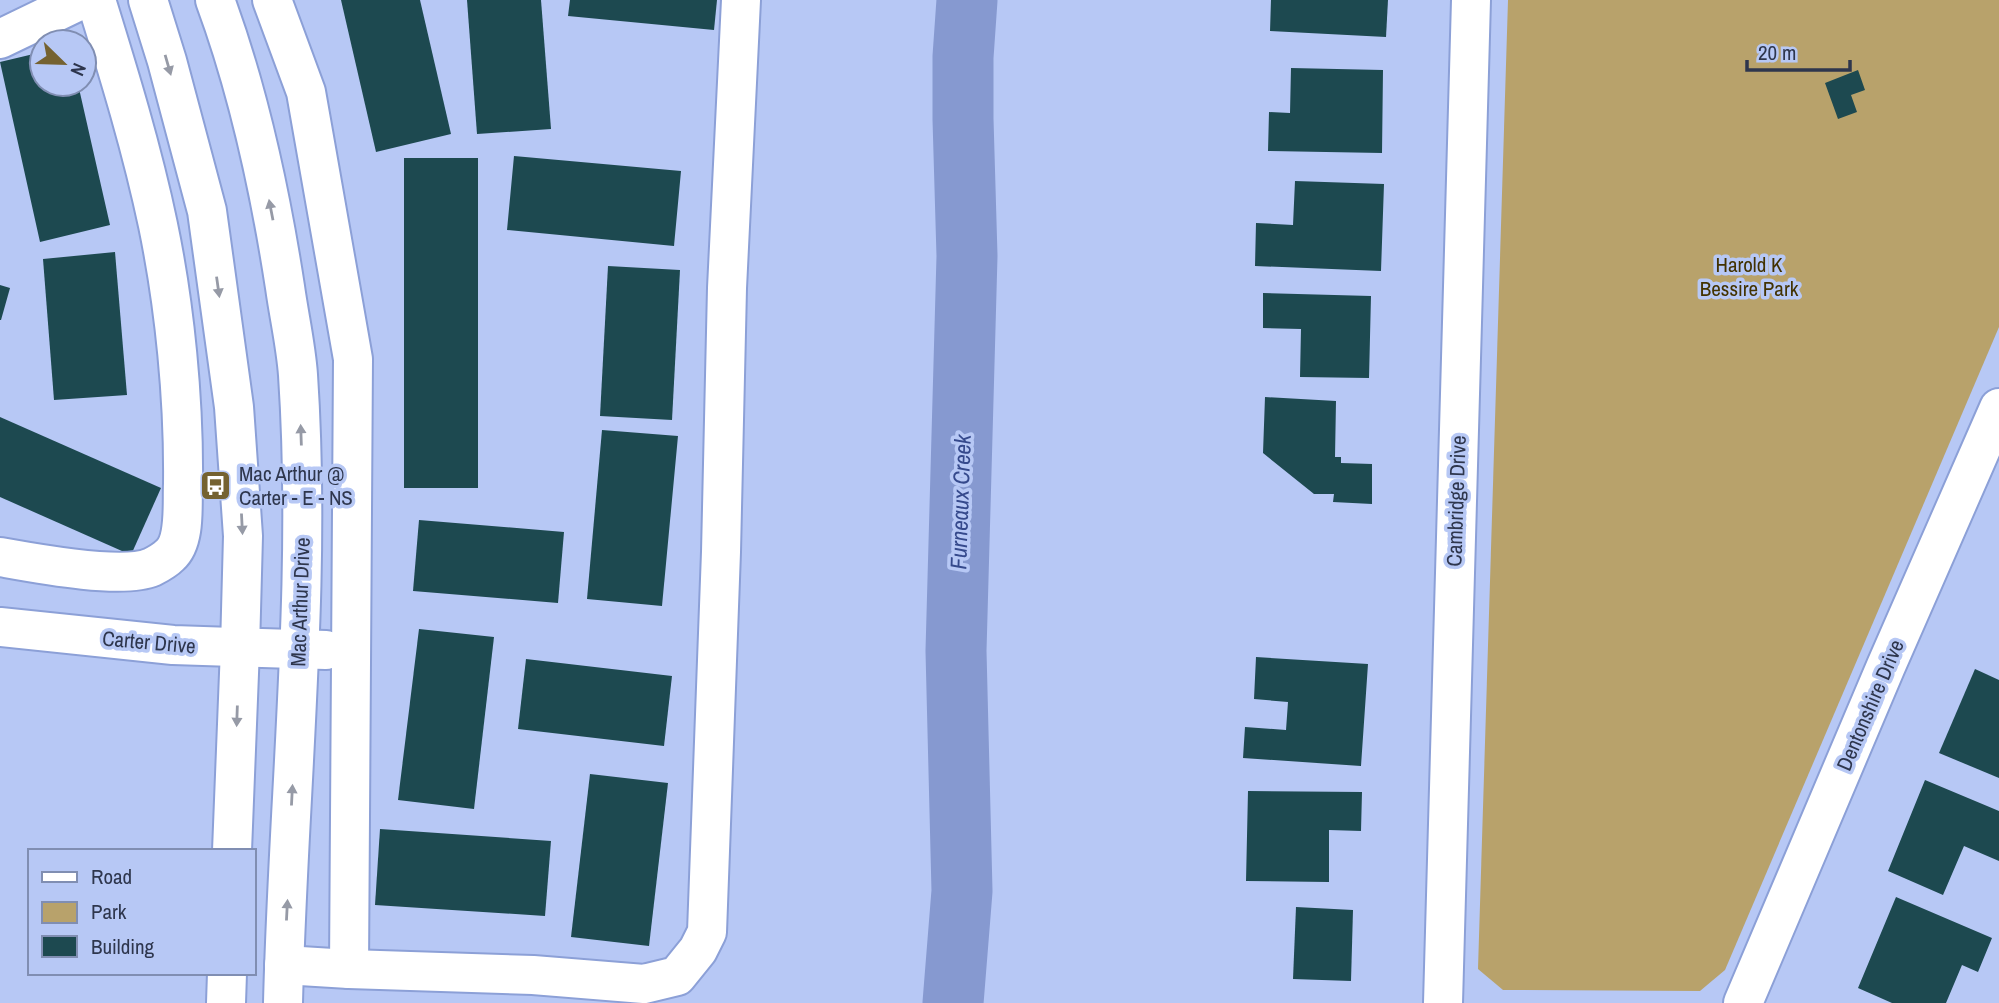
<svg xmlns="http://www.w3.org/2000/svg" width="1999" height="1003" font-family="'Archivo Narrow',sans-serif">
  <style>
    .green { fill: #b8a26b }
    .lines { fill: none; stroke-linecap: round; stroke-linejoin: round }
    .river { stroke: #8699d0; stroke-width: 61 }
    .building { fill: #1d4950 }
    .minor-casing { stroke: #8ca0d7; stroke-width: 42 }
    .minor { stroke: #fff; stroke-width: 38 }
    .oneway { fill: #969aa6 }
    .labels { text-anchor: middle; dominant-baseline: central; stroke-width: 7; stroke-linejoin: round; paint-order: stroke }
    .park-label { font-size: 21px; fill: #423200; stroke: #b7c8f5 }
    .poi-label { font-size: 21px; fill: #2e364d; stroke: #b7c8f5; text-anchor: start }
    .street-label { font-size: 21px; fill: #2e364d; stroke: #b7c8f5 }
    .water-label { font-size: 23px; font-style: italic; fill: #35498c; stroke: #b7c8f5 }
  </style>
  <rect width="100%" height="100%" fill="#b7c8f5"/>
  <path class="green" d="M 1508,0 L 1999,0 L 1999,327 L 1725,970 L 1700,991 L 1503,990 L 1478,969 Z"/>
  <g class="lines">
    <path class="river" d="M 953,1003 L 962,891 L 956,651 L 967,256 L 963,119 L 963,57 L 967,0"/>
  </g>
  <g class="building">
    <path d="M 341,0 L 420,0 L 451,134 L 376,152 Z"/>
    <path d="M 467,0 L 541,0 L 551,129 L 477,134 Z"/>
    <path d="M 570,0 L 717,0 L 714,30 L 568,16 Z"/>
    <path d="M 1271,0 L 1388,0 L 1386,37 L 1270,31 Z"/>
    <path d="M 42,52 L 42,84 L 78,84 L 110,225 L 40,242 L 0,62 Z"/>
    <path d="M 1291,68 L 1383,70 L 1382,153 L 1268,151 L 1269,112 L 1290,113 Z"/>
    <path d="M 1858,70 L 1865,90 L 1851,95 L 1857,112 L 1838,119 L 1825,83 Z"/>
    <path d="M 514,156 L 681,171 L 674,246 L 507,230 Z"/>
    <rect x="404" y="158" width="74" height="330"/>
    <path d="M 1295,181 L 1384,184 L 1381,271 L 1255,266 L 1256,223 L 1293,225 Z"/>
    <path d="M 115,252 L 127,395 L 54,400 L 43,259 Z"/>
    <path d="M 608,266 L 680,270 L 672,420 L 600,416 Z"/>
    <path d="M 0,285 L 10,288 L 1,320 L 0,320 Z"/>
    <path d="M 1263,293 L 1371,296 L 1369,378 L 1300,377 L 1301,329 L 1263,328 Z"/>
    <path d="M 1265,397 L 1336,401 L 1335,457 L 1341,457 L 1341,463 L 1372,464 L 1372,504 L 1333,502 L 1334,494 L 1314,494 L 1263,453 Z"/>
    <path d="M 0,417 L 161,488 L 131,555 L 0,497 Z"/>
    <path d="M 602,430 L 678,436 L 662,606 L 587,599 Z"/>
    <path d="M 419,520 L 564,532 L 558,603 L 413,591 Z"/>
    <path d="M 419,629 L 494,637 L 474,809 L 398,800 Z"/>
    <path d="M 1256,657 L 1368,664 L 1361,766 L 1243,758 L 1245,727 L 1286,730 L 1288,702 L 1254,699 Z"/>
    <path d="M 526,659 L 672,676 L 664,746 L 518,729 Z"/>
    <path d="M 1975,669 L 1999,680 L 1999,778 L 1939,753 Z"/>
    <path d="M 590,774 L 668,783 L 649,946 L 571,937 Z"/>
    <path d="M 1925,780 L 1999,811 L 1999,861 L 1964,846 L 1943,895 L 1888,871 Z"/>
    <path d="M 1248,791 L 1362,792 L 1361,831 L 1329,830 L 1329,882 L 1246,881 Z"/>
    <path d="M 380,829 L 551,841 L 545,916 L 375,905 Z"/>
    <path d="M 1896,897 L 1992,938 L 1978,972 L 1962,965 L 1946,1003 L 1892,1003 L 1858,988 Z"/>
    <path d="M 1296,907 L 1353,910 L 1351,981 L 1293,979 Z"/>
  </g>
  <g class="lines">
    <defs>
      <g id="minor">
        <path d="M 148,0 L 167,61 L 207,211 L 234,407 L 243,536 L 240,648 L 232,851"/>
        <path d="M 215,0 C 249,92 270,190 285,287 C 289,316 296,346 298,375 C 312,585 288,794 283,1003"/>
        <path d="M 272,0 L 306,92 L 353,359 L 349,969"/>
        <path d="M 0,39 L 81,0"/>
        <path d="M 0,557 C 34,563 122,580 152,567 C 158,564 166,559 170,555 C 186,541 182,504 183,484 C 184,400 175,307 158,225 C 142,149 119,74 96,0"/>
        <path d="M 0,627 L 173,645 L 326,650"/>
        <path d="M 284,965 L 349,969 L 533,975 L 644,984 L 677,976 L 698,950 L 707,932 L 721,552 L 727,288 L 741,0"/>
        <path d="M 226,1003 L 227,973"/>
        <path d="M 1443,1003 L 1471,0"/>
        <path d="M 1743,1003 L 1886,666 L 1999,408"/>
      </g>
    </defs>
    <use href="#minor" class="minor-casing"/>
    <use href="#minor" class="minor"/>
  </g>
  <defs><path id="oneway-solid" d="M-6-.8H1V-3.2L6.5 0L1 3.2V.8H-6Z" transform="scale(1.75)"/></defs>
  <g class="oneway">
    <use href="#oneway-solid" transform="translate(168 65) rotate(74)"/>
    <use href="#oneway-solid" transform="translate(271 210) rotate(-101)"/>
    <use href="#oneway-solid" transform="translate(218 287) rotate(82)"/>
    <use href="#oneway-solid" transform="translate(301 435) rotate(-92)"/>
    <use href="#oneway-solid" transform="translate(242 524) rotate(87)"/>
    <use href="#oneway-solid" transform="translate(237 716) rotate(92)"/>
    <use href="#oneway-solid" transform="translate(292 795) rotate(-87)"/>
    <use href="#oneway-solid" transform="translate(287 910) rotate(-87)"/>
  </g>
  <defs>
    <symbol id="bus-square" viewBox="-11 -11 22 22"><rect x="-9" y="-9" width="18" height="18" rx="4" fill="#756231" stroke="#b7c8f5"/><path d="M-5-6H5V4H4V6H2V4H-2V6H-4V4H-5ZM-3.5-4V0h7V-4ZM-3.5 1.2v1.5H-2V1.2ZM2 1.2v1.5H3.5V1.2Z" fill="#fff"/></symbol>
  </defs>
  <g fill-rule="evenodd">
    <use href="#bus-square" x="198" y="468" width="35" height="35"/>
  </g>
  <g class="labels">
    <g class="park-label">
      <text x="1749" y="264">Harold K<tspan x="1749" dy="24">Bessire Park</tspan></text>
    </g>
    <g class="poi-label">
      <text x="239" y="473">Mac Arthur @<tspan x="239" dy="24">Carter - E - NS</tspan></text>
    </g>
    <g class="street-label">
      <text transform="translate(1456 501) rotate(-88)">Cambridge Drive</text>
      <text transform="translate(300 602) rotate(-88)">Mac Arthur Drive</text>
      <text transform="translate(149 642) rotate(5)">Carter Drive</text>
      <text transform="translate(1870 705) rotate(-67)">Dentonshire Drive</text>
    </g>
    <g class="water-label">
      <text transform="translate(960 502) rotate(-88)">Furneaux Creek</text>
    </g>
  </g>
  <rect x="28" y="849" width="228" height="126" fill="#b7c8f5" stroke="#808eb2" stroke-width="2"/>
  <rect x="42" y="872" width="35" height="10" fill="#ffffff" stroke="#808eb2" stroke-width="2"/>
  <text x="91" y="884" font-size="21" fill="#2e364d">Road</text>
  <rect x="42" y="902" width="35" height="21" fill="#b8a26b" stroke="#808eb2" stroke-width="2"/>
  <text x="91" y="919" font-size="21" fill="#2e364d">Park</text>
  <rect x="42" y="936" width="35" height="21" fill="#1d4950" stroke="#808eb2" stroke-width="2"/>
  <text x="91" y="954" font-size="21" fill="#2e364d">Building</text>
  <g transform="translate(63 63) rotate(113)"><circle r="33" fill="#b7c8f5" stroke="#808eb2" stroke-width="2"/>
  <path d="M0-5L12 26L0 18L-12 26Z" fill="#756231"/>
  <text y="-10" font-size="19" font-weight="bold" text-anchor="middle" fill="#2e364d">N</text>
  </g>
  <path d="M1747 60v10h103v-10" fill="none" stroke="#2e364d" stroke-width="3.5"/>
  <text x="1758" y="60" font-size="21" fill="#2e364d" stroke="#b7c8f5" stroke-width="5" paint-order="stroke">20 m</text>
</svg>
